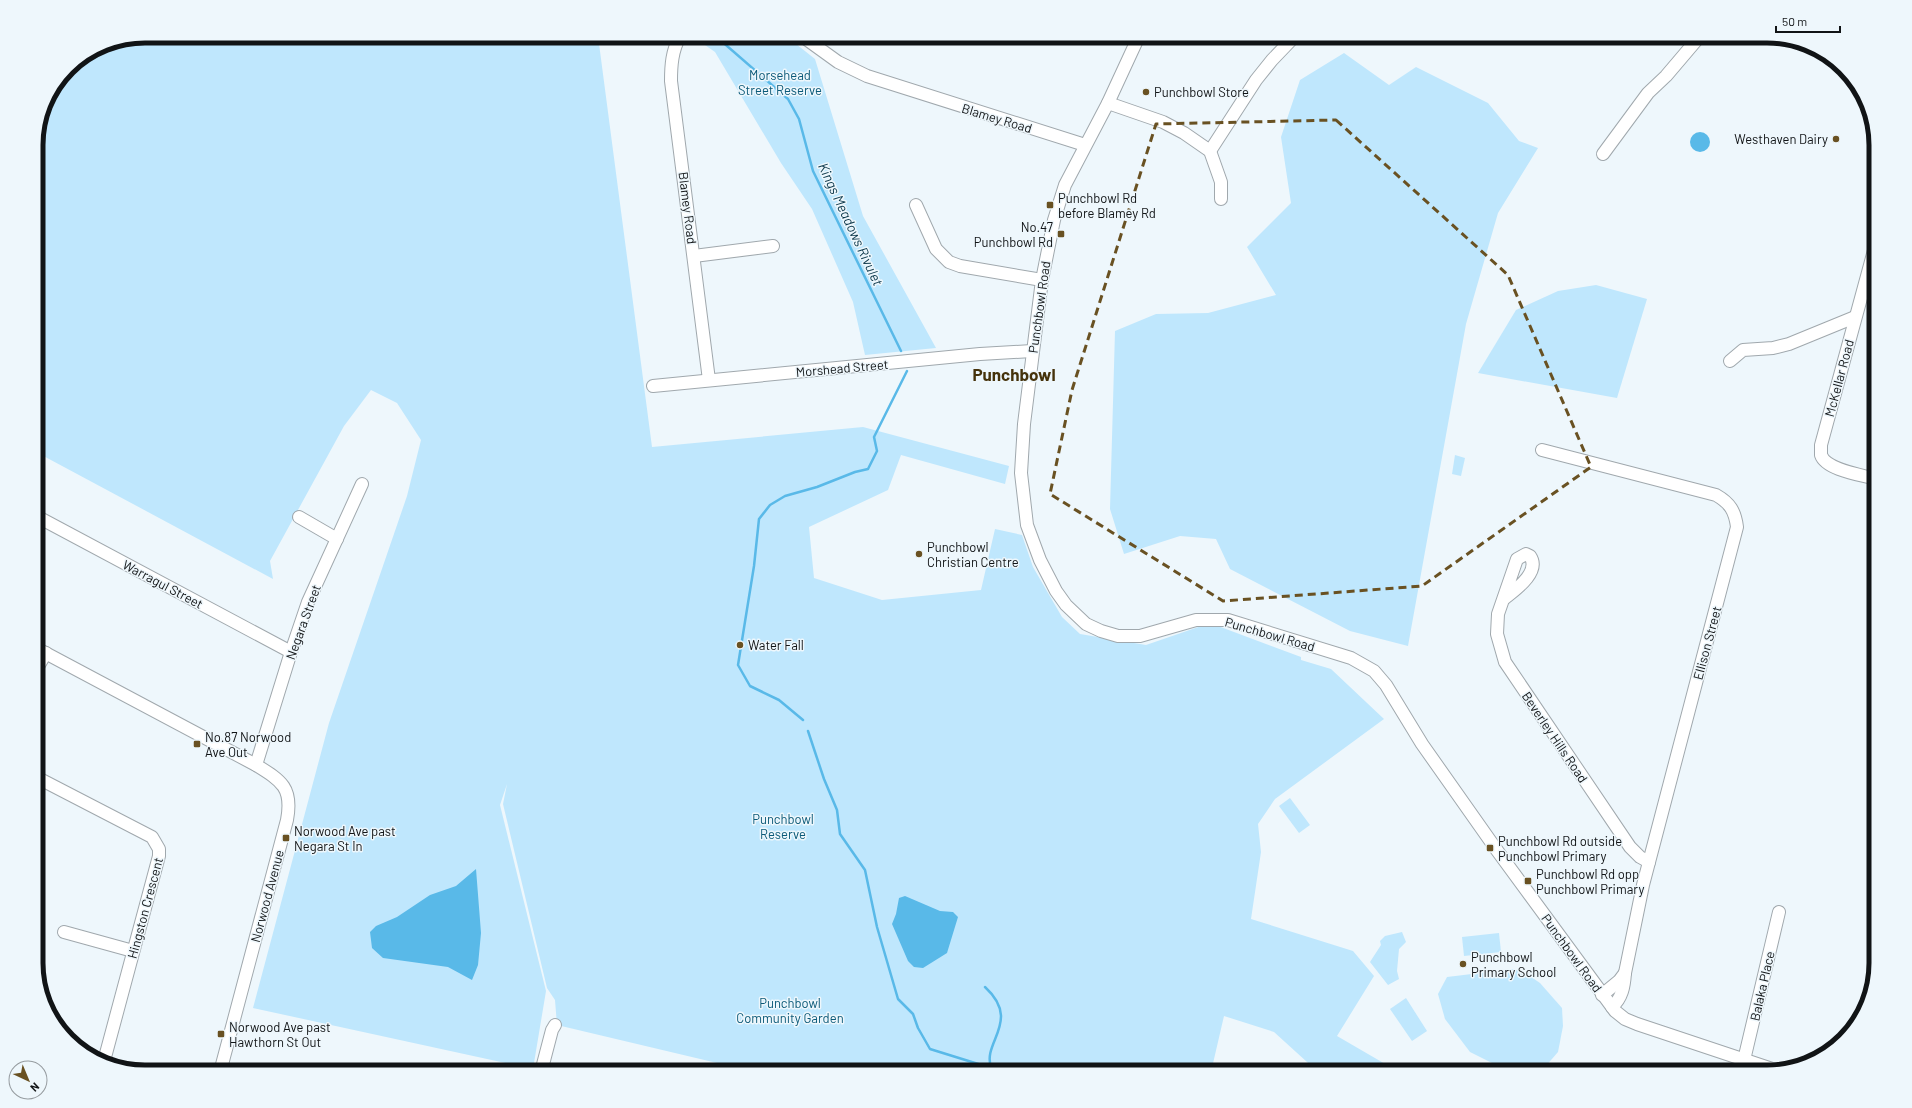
<svg xmlns="http://www.w3.org/2000/svg" width="1912" height="1108" font-family="Barlow,sans-serif">
  <style>
    .green { fill: #bfe7fd }
    .water { fill: #59b9e8 }
    .lines { fill: none; stroke-linecap: round; stroke-linejoin: round }
    .stream { stroke: #59b9e8; stroke-width: 2.5 }
    .minor-casing { stroke: #a0a8ad; stroke-width: 14 }
    .minor { stroke: #fff; stroke-width: 12 }
    .marked { fill: none; stroke: #695122; stroke-width: 3; stroke-dasharray: 8 5; stroke-linejoin: round }
    .poi-dot { fill: #695122; stroke: #eef7fc; stroke-width: 1.5 }
    .labels { text-anchor: middle; dominant-baseline: central; stroke-width: 3; stroke-linejoin: round; paint-order: stroke }
    .park-label { font-size: 13px; fill: #0a5978; stroke: #eef7fc }
    .poi-label { font-size: 13px; fill: #111416; stroke: #eef7fc; text-anchor: start }
    .street-label { font-size: 13px; fill: #111416; stroke: #eef7fc }
    .water-label { font-size: 14px; font-style: italic; fill: #0c384b; stroke: #eef7fc }
    .district-label { font-size: 17px; font-weight: bold; fill: #45320b; stroke: #eef7fc }
    .rim { fill: none; stroke: #111416; stroke-width: 5 }
  </style>
  <rect width="100%" height="100%" fill="#eef7fc"/>
  <g class="green">
    <path d="M 145,36 L 598,36 L 652,447 L 863,427 L 1009,466 L 1005,484 L 901,455 L 888,490 L 809,527 L 814,578 L 882,600 L 981,590 L 995,529 L 1022,535 L 1033,567 L 1062,617 L 1080,634 L 1146,645 L 1210,623 L 1301,657 L 1301,660 L 1331,669 L 1384,719 L 1275,799 L 1258,824 L 1261,852 L 1251,919 L 1353,951 L 1374,976 L 1337,1036 L 1399,1072 L 1318,1072 L 1274,1032 L 1224,1016 L 1211,1072 L 755,1072 L 557,1025 L 555,1000 L 547,988 L 503,804 L 507,784 L 500,805 L 546,991 L 533,1069 L 253,1008 L 329,723 L 407,496 L 421,440 L 397,403 L 371,390 L 344,426 L 270,561 L 273,579 L 36,452 L 36,138 L 44,103 L 68,68 L 104,44 Z"/>
    <path d="M 692,36 L 786,36 L 815,59 L 863,216 L 936,348 L 865,355 L 853,302 L 812,209 L 781,163 L 715,52 Z"/>
    <path d="M 1344,53 L 1389,85 L 1416,67 L 1488,103 L 1519,141 L 1538,148 L 1498,213 L 1466,324 L 1408,646 L 1350,631 L 1230,569 L 1216,539 L 1180,536 L 1124,554 L 1110,509 L 1115,331 L 1156,314 L 1208,313 L 1276,295 L 1247,247 L 1291,203 L 1281,137 L 1300,80 Z"/>
    <path d="M 1596,285 L 1647,299 L 1617,398 L 1478,373 L 1516,310 L 1558,291 Z"/>
    <path d="M 1455,455 L 1465,458 L 1461,476 L 1452,474 Z"/>
    <path d="M 1290,798 L 1310,825 L 1299,833 L 1279,806 Z"/>
    <path d="M 1402,932 L 1406,942 L 1399,949 L 1397,971 L 1399,979 L 1388,985 L 1370,962 L 1381,945 L 1380,941 L 1385,936 Z"/>
    <path d="M 1499,933 L 1501,952 L 1464,956 L 1462,937 Z"/>
    <path d="M 1513,969 L 1524,972 L 1540,983 L 1562,1008 L 1563,1026 L 1558,1052 L 1545,1067 L 1525,1072 L 1498,1066 L 1470,1052 L 1445,1019 L 1438,994 L 1447,977 Z"/>
    <path d="M 1406,998 L 1427,1031 L 1412,1041 L 1390,1009 Z"/>
  </g>
  <g class="water">
    <circle cx="1700" cy="142" r="10"/>
    <path d="M 476,869 L 481,933 L 478,965 L 472,980 L 448,967 L 383,958 L 372,948 L 370,932 L 376,926 L 397,917 L 430,895 L 456,886 Z"/>
    <path d="M 905,896 L 940,911 L 953,912 L 958,917 L 947,953 L 923,968 L 914,967 L 908,961 L 892,924 L 896,914 L 899,898 Z"/>
  </g>
  <g class="lines">
    <g class="stream">
      <path d="M 719,39 L 788,99 L 799,119 L 813,171 L 901,351"/>
      <path d="M 803,720 L 779,700 L 750,686 L 738,665 L 754,566 L 759,519 L 770,505 L 785,496 L 817,487 L 855,472 L 868,469 L 877,451 L 874,437 L 907,371"/>
      <path d="M 808,731 L 824,779 L 837,810 L 840,834 L 865,870 L 877,927 L 898,999 L 913,1014 L 918,1028 L 930,1049 L 1004,1072"/>
      <path d="M 985,987 C 1022,1021 982,1042 991,1067"/>
    </g>
    <defs>
      <g id="minor">
        <path d="M 680,36 C 672,51 671,65 671,81 L 709,380"/>
        <path d="M 802,36 L 838,62 L 867,76 L 1085,145"/>
        <path d="M 1139,36 L 1108,103 L 1065,185 L 1054,220 L 1042,280 L 1024,424 L 1021,473 L 1027,525 L 1040,560 L 1056,591 L 1066,605 L 1086,624 L 1101,631 L 1118,636 L 1140,636 L 1196,620 L 1228,620 L 1351,658 L 1374,671 L 1386,685 L 1422,744 L 1496,849 L 1615,1011 L 1625,1019 L 1637,1024 L 1775,1070"/>
        <path d="M 1108,103 L 1163,122 L 1184,133 L 1210,151 L 1221,182 L 1221,199"/>
        <path d="M 1210,151 L 1256,80 L 1272,60 L 1295,36"/>
        <path d="M 1603,154 L 1648,93 L 1666,76 L 1700,36"/>
        <path d="M 916,205 L 936,249 L 949,262 L 960,266 L 1042,280"/>
        <path d="M 1876,243 L 1821,445 C 1821,448 1821,452 1821,455 C 1826,470 1862,475 1876,479"/>
        <path d="M 694,256 L 773,246"/>
        <path d="M 1730,361 L 1743,350 L 1773,348 L 1789,344 L 1855,317"/>
        <path d="M 653,386 L 980,354 L 1032,351"/>
        <path d="M 1542,450 L 1716,495 C 1730,503 1735,511 1737,527 L 1643,885 L 1625,973 C 1624,987 1622,998 1612,1007"/>
        <path d="M 36,516 L 291,652"/>
        <path d="M 299,517 L 337,539"/>
        <path d="M 1505,598 C 1515,590 1541,572 1530,556 L 1526,554 L 1517,559 L 1498,614 L 1497,634 L 1505,662 L 1630,847 L 1640,857 L 1649,862"/>
        <path d="M 36,648 L 256,765 C 282,781 293,788 287,820 L 220,1072"/>
        <path d="M 36,670 L 46,653"/>
        <path d="M 256,765 L 291,652 L 308,602 L 362,484"/>
        <path d="M 36,777 L 152,837 L 159,849 L 159,856 L 104,1061"/>
        <path d="M 64,932 L 133,951"/>
        <path d="M 1602,995 L 1619,981 L 1625,973"/>
        <path d="M 1744,1060 L 1779,912"/>
        <path d="M 541,1072 L 552,1030 L 555,1025"/>
      </g>
    </defs>
    <use href="#minor" class="minor-casing"/>
    <use href="#minor" class="minor"/>
  </g>
  <path class="marked" d="M 1336,120 L 1508,275 L 1591,467 L 1422,586 L 1223,601 L 1050,494 L 1072,390 L 1156,124 Z"/>
  <g class="poi-dot">
    <circle cx="1146" cy="92" r="4"/>
    <circle cx="1836" cy="139" r="4"/>
    <rect x="1046" y="201" width="8" height="8" rx="2"/>
    <rect x="1057" y="230" width="8" height="8" rx="2"/>
    <circle cx="919" cy="554" r="4"/>
    <circle cx="740" cy="645" r="4"/>
    <rect x="193" y="740" width="8" height="8" rx="2"/>
    <rect x="282" y="834" width="8" height="8" rx="2"/>
    <rect x="1486" y="844" width="8" height="8" rx="2"/>
    <rect x="1524" y="877" width="8" height="8" rx="2"/>
    <circle cx="1463" cy="964" r="4"/>
    <rect x="217" y="1030" width="8" height="8" rx="2"/>
  </g>
  <g class="labels">
    <g class="park-label">
      <text x="780" y="75">Morsehead<tspan x="780" dy="15">Street Reserve</tspan></text>
      <text x="783" y="819">Punchbowl<tspan x="783" dy="15">Reserve</tspan></text>
      <text x="790" y="1003">Punchbowl<tspan x="790" dy="15">Community Garden</tspan></text>
    </g>
    <g class="poi-label">
      <text x="1154" y="92">Punchbowl Store</text>
      <text x="1828" y="139" text-anchor="end">Westhaven Dairy</text>
      <text x="1058" y="198">Punchbowl Rd<tspan x="1058" dy="15">before Blamey Rd</tspan></text>
      <text x="1053" y="227" text-anchor="end">No.47<tspan x="1053" dy="15">Punchbowl Rd</tspan></text>
      <text x="927" y="547">Punchbowl<tspan x="927" dy="15">Christian Centre</tspan></text>
      <text x="748" y="645">Water Fall</text>
      <text x="205" y="737">No.87 Norwood<tspan x="205" dy="15">Ave Out</tspan></text>
      <text x="294" y="831">Norwood Ave past<tspan x="294" dy="15">Negara St In</tspan></text>
      <text x="1498" y="841">Punchbowl Rd outside<tspan x="1498" dy="15">Punchbowl Primary</tspan></text>
      <text x="1536" y="874">Punchbowl Rd opp<tspan x="1536" dy="15">Punchbowl Primary</tspan></text>
      <text x="1471" y="957">Punchbowl<tspan x="1471" dy="15">Primary School</tspan></text>
      <text x="229" y="1027">Norwood Ave past<tspan x="229" dy="15">Hawthorn St Out</tspan></text>
    </g>
    <g class="street-label">
      <text transform="translate(997 118) rotate(17)">Blamey Road</text>
      <text transform="translate(688 208) rotate(83)">Blamey Road</text>
      <text transform="translate(1039 307) rotate(-82)">Punchbowl Road</text>
      <text transform="translate(842 368) rotate(-5)">Morshead Street</text>
      <text transform="translate(1839 378) rotate(-75)">McKellar Road</text>
      <text transform="translate(163 584) rotate(28)">Warragul Street</text>
      <text transform="translate(303 622) rotate(-70)">Negara Street</text>
      <text transform="translate(1270 634) rotate(16)">Punchbowl Road</text>
      <text transform="translate(1707 643) rotate(-75)">Ellison Street</text>
      <text transform="translate(1555 737) rotate(56)">Beverley Hills Road</text>
      <text transform="translate(267 896) rotate(-75)">Norwood Avenue</text>
      <text transform="translate(145 908) rotate(-75)">Hingston Crescent</text>
      <text transform="translate(1572 953) rotate(54)">Punchbowl Road</text>
      <text transform="translate(1762 986) rotate(-77)">Balaka Place</text>
    </g>
    <g class="water-label">
      <text transform="translate(851 224) rotate(65)">Kings Meadows Rivulet</text>
    </g>
    <g class="district-label">
      <text x="1014" y="374">Punchbowl</text>
    </g>
  </g>
  <path d="M0 0H1912V1108H0ZM145 43H1767A102 102 0 0 1 1869 145V963A102 102 0 0 1 1767 1065H145A102 102 0 0 1 43 963V145A102 102 0 0 1 145 43Z" fill="#eef7fc" fill-rule="evenodd"/>
  <path class="rim" d="M145 43H1767A102 102 0 0 1 1869 145V963A102 102 0 0 1 1767 1065H145A102 102 0 0 1 43 963V145A102 102 0 0 1 145 43Z"/>
  <g transform="translate(28 1080) rotate(136)"><circle r="19" fill="#eef7fc" stroke="#969ca0"/>
  <path d="M0-3L7 15L0 10L-7 15Z" fill="#695122"/>
  <text y="-6" font-size="11" font-weight="bold" text-anchor="middle" fill="#111416">N</text>
  </g>
  <path d="M1776 26v6h64v-6" fill="none" stroke="#111416" stroke-width="2"/>
  <text x="1782" y="26" font-size="12" fill="#111416" stroke="#eef7fc" stroke-width="3" paint-order="stroke">50 m</text>
</svg>
